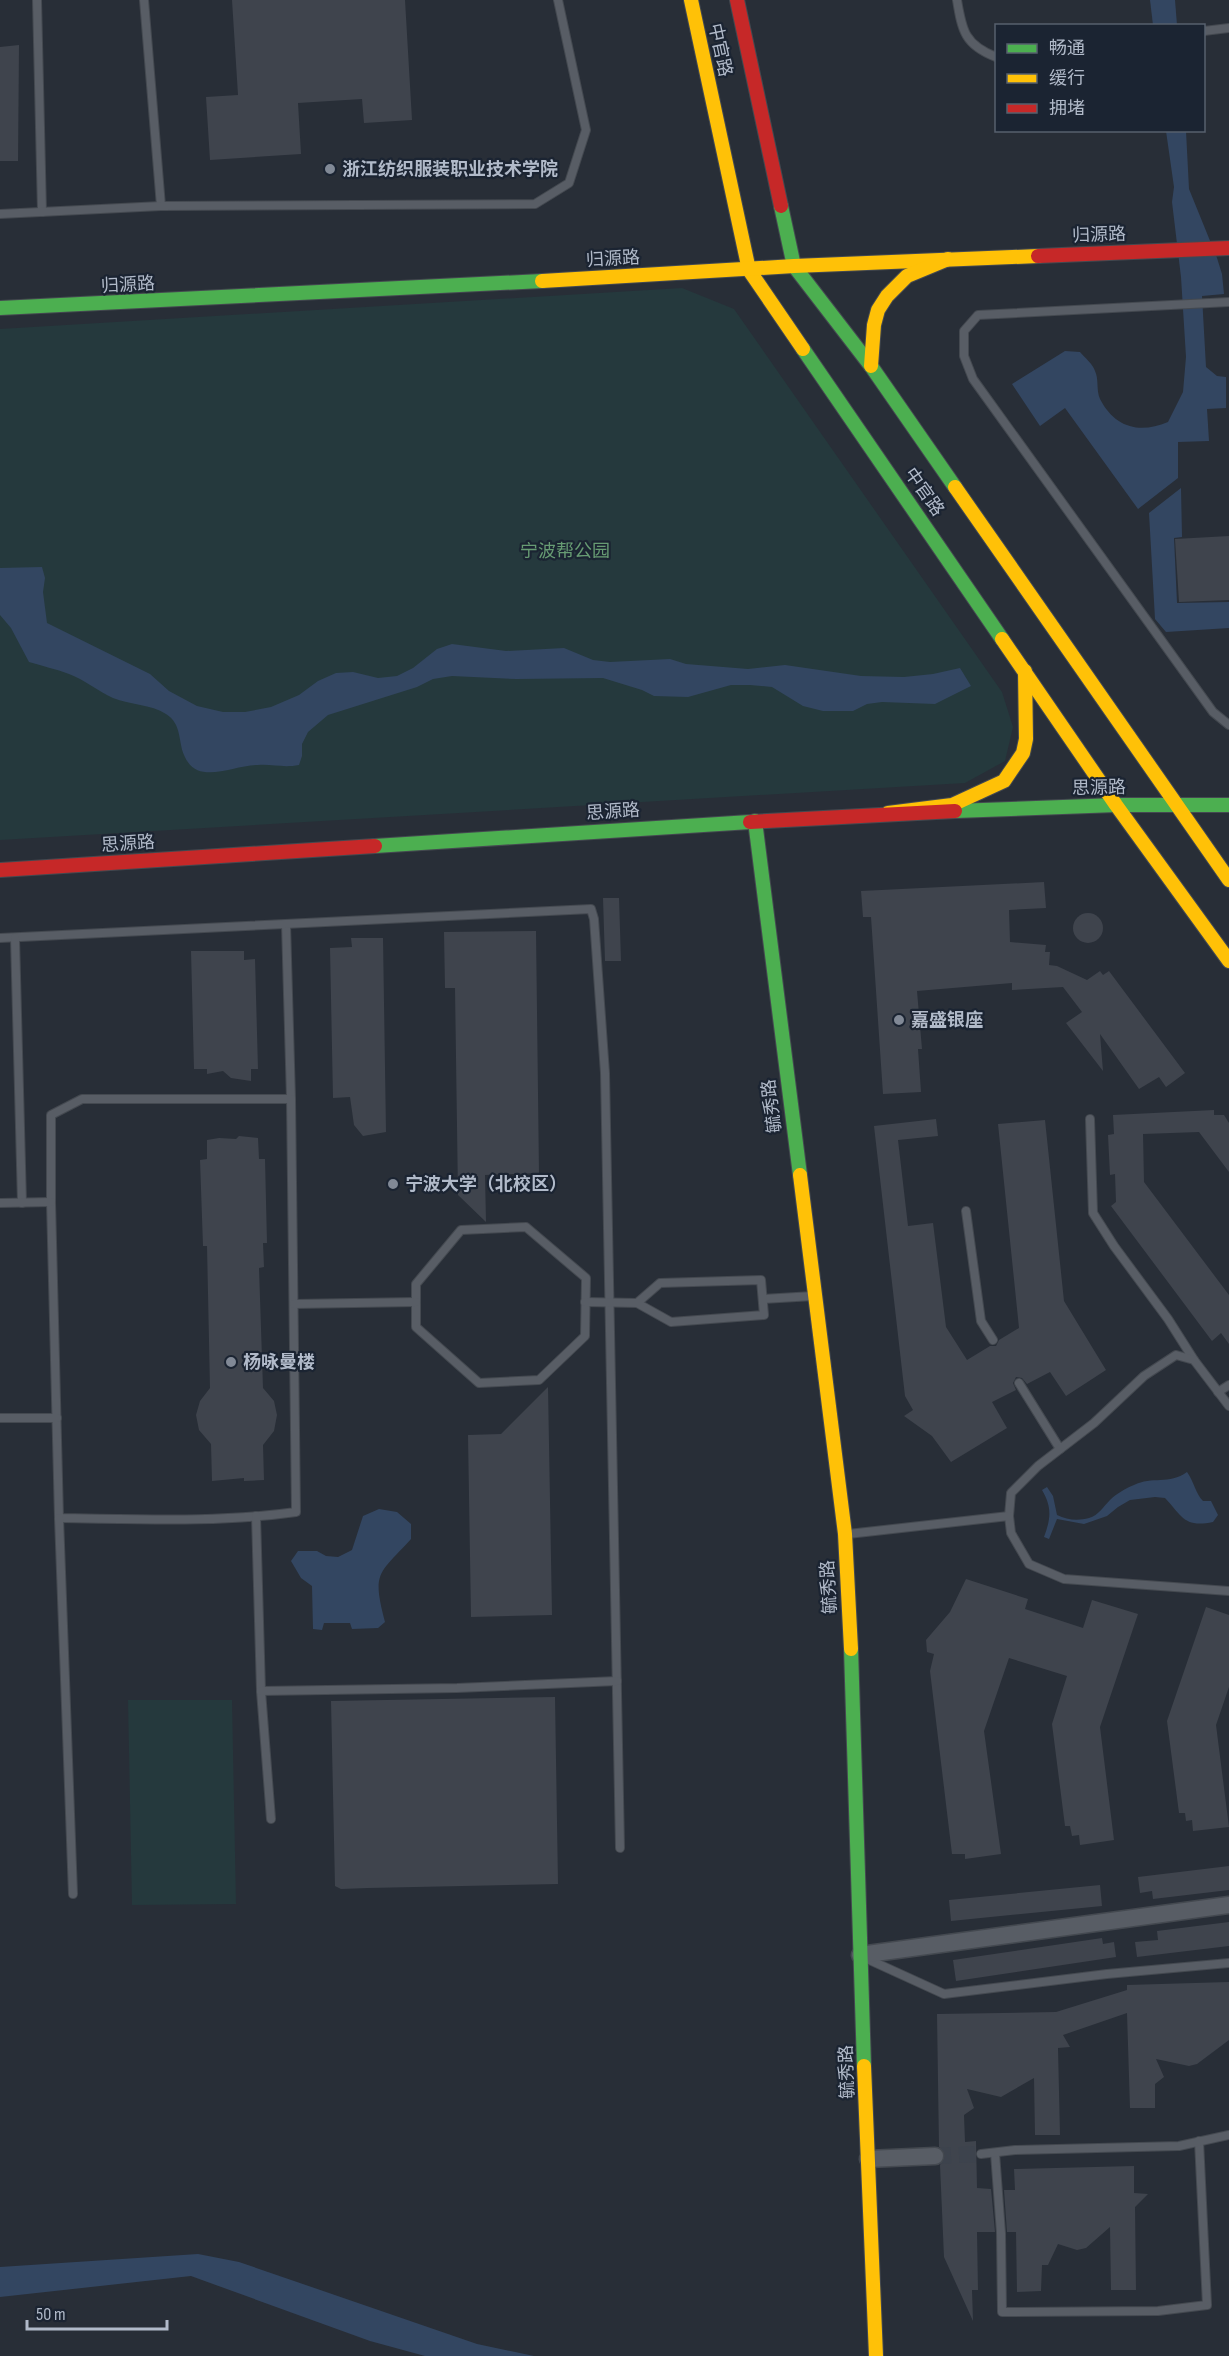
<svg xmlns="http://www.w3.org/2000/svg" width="1229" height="2356" font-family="'Sofia Sans Condensed','Noto Sans SC',sans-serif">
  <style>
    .green { fill: #25393d }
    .water { fill: #334661 }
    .building { fill: #3f444d }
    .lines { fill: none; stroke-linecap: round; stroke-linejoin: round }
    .street-tunnel { stroke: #3d434d; stroke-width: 16; stroke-dasharray: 16 8; stroke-linecap: butt }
    .lane-casing { stroke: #444950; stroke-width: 10 }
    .street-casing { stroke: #444950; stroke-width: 19 }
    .fast-casing { stroke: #444950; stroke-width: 16 }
    .slow-casing { stroke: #444950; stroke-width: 16 }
    .jam-casing { stroke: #444950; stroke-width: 16 }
    .lane { stroke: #585d65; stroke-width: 8 }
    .street { stroke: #585d65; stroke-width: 16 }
    .fast { stroke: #4caf50; stroke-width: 14 }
    .slow { stroke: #ffc107; stroke-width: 14 }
    .jam { stroke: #c62828; stroke-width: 14 }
    .poi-dot { fill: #818996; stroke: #1b2432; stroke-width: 2 }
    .labels { text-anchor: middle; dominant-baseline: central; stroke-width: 4.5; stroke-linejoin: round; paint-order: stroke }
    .street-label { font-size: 18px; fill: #b1bac9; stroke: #1b2432 }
    .poi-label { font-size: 18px; font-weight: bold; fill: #b1bac9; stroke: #1b2432; text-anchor: start }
    .park-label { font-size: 18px; fill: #679b73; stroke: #1b2432 }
  </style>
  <rect width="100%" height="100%" fill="#282e37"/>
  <g class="green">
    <path d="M 682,288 L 734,309 L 1002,692 L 1013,727 L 1005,761 L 965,783 L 0,840 L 0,329 Z"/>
    <path d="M 128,1700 L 232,1700 L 236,1904 L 132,1905 Z"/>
  </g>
  <g class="water">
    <path d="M 1150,0 L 1175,0 L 1177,25 L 1153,25 Z"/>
    <path d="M 1166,131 L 1186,131 L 1189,189 L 1217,258 L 1222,274 L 1224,294 L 1202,296 L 1206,367 L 1217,376 L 1226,377 L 1226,408 L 1207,409 L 1209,441 L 1178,442 L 1178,478 L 1138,509 L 1065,408 L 1040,426 L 1012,384 L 1065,351 L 1080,352 C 1085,358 1093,364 1095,371 C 1099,379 1096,390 1100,399 C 1115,428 1140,434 1168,422 L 1183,392 L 1186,357 L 1181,277 L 1172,202 L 1174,187 Z"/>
    <path d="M 1181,488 L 1182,537 L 1174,538 L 1177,603 L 1229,602 L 1229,628 L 1166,632 L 1155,619 L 1149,513 Z"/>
    <path d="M 42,567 L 45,578 L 43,592 L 47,623 L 150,674 L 169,691 L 197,706 L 223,712 L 245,712 L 271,707 L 299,695 L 318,681 L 336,673 L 353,672 L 378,678 L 397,676 L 413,668 L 437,649 L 452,644 L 506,651 L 564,648 L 593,660 L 610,662 L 670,659 L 686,664 L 748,669 L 785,665 L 861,676 L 904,677 L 933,674 L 960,668 L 971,686 L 935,704 L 882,702 L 867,704 L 853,711 L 823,711 L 803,706 L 772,687 L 750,685 L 731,685 L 688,697 L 654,696 L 642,690 L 603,678 L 516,679 L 452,676 L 433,679 L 417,687 L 328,715 L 308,732 L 302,744 L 302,756 L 299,765 C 283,768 273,764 258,765 C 232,765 197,787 184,755 C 178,741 182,724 166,714 C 151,704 130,705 113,698 C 98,691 85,680 69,674 C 56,669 42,666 29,662 L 11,628 L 0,615 L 0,568 Z"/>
    <path d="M 1187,1472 C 1194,1482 1196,1494 1203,1501 L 1211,1501 L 1218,1515 L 1213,1522 C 1184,1528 1182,1516 1165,1498 L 1155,1497 L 1130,1500 L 1118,1507 L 1107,1516 L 1084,1524 L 1057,1519 L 1049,1539 L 1044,1537 C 1051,1518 1052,1507 1042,1490 L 1047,1487 L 1053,1496 L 1057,1515 C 1067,1520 1078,1521 1089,1518 C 1099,1515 1103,1507 1110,1500 C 1116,1494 1126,1488 1134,1485 C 1152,1476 1169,1485 1187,1472 Z"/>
    <path d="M 379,1509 L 397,1512 L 411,1524 L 411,1539 C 378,1575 372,1572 385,1622 L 378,1628 L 352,1629 L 350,1623 L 324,1623 L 322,1630 L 313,1629 L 312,1586 L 301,1578 L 291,1561 L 298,1551 L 317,1551 L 326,1556 L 338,1557 L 352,1550 L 363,1516 Z"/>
    <path d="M 198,2254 L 239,2262 L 477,2344 L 534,2356 L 425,2356 L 370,2341 L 191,2276 L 0,2297 L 0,2267 Z"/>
  </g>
  <g class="building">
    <path d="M 232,0 L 405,0 L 412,120 L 364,123 L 362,99 L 298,103 L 301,154 L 210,160 L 206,97 L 238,95 Z"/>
    <path d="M 19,45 L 18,161 L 0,161 L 0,47 Z"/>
    <path d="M 1229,536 L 1229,600 L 1179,602 L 1175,539 Z"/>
    <path d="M 1044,882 L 1046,908 L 1009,910 L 1010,942 L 1046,945 L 1045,952 L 1050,952 L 1049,965 L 1057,966 L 1087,980 L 1100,971 L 1103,975 L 1109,971 L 1185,1073 L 1166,1087 L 1159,1077 L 1139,1089 L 1100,1034 L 1103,1071 L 1066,1023 L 1082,1012 L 1063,987 L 1012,990 L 1012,983 L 917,991 L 922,1049 L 918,1049 L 921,1092 L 883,1094 L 871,917 L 863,917 L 861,891 Z"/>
    <path d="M 603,898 L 619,898 L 621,961 L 605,961 Z"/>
    <circle cx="1088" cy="928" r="15"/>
    <path d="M 536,931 L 539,1173 L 485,1175 L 486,1222 L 458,1195 L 455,988 L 445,988 L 444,932 Z"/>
    <path d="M 351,938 L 383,938 L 386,1132 L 363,1136 L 354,1125 L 350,1097 L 333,1098 L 330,948 L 352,947 Z"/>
    <path d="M 191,951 L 244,951 L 244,960 L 255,959 L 258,1069 L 251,1069 L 251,1081 L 231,1078 L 223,1071 L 207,1074 L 207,1069 L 194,1069 Z"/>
    <path d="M 1214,1110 L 1214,1115 L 1224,1115 L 1229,1123 L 1229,1172 L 1199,1132 L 1143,1134 L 1144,1182 L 1229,1295 L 1229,1344 L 1221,1333 L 1212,1341 L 1111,1206 L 1116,1202 L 1115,1174 L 1110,1175 L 1108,1135 L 1114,1134 L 1113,1115 Z"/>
    <path d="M 936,1119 L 938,1136 L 898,1140 L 908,1226 L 933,1223 L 946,1327 L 967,1360 L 990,1346 L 996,1346 L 999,1340 L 1019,1328 L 998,1124 L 1045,1120 L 1064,1301 L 1106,1370 L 1066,1396 L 1050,1372 L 1027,1384 L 1022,1378 L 1016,1377 L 1013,1383 L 1016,1390 L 992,1402 L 1007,1428 L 951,1462 L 932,1436 L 904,1416 L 913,1410 L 905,1396 L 874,1126 Z"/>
    <path d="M 239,1136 L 258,1138 L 259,1159 L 265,1159 L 267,1243 L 263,1243 L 264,1267 L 259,1268 L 263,1388 L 274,1401 L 277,1415 L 274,1431 L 263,1445 L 264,1480 L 244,1481 L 244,1478 L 212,1481 L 211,1444 L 199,1430 L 196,1415 L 200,1401 L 210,1388 L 207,1246 L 203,1246 L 200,1160 L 207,1159 L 207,1140 L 219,1138 L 236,1139 Z"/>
    <path d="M 548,1387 L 552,1615 L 471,1617 L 468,1435 L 501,1434 Z"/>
    <path d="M 966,1579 L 1028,1599 L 1025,1609 L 1083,1628 L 1092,1600 L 1138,1614 L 1100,1727 L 1114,1840 L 1080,1845 L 1079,1835 L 1072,1836 L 1070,1826 L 1065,1826 L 1052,1724 L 1067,1676 L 1009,1658 L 984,1731 L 1001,1854 L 965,1859 L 965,1854 L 952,1854 L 930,1671 L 934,1654 L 927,1652 L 926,1640 L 950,1612 Z"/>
    <path d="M 1206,1607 L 1229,1615 L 1229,1687 L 1216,1725 L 1229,1827 L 1193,1831 L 1192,1820 L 1186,1821 L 1185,1813 L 1179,1813 L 1167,1721 Z"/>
    <path d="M 555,1697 L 558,1884 L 368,1888 L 341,1889 L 335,1886 L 331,1701 Z"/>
    <path d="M 1229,1866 L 1229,1890 L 1153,1899 L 1152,1891 L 1140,1893 L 1138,1877 Z"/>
    <path d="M 1100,1885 L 1102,1906 L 951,1921 L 949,1900 Z"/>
    <path d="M 1229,1922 L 1229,1946 L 1137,1957 L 1135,1942 L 1158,1940 L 1157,1931 Z"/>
    <path d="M 1102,1938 L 1103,1944 L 1114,1942 L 1116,1957 L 956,1981 L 953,1960 Z"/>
    <path d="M 1229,1982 L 1229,2040 L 1197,2064 L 1189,2066 L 1156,2059 L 1164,2077 L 1155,2084 L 1155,2108 L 1130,2108 L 1127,2013 L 1063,2035 L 1070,2047 L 1058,2048 L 1060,2135 L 1035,2135 L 1034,2078 L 1001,2097 L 967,2089 L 974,2108 L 964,2115 L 965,2142 L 976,2141 L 977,2188 L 991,2189 L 995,2232 L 977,2232 L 978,2290 L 972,2290 L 973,2321 L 944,2257 L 940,2165 L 945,2156 L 944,2151 L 939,2147 L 937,2014 L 1056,2012 L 1127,1990 L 1127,1985 Z"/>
    <path d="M 1134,2166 L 1134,2193 L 1148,2194 L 1135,2207 L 1136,2290 L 1111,2290 L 1110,2227 L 1086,2248 L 1077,2250 L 1058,2244 L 1048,2265 L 1042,2265 L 1041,2291 L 1017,2292 L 1016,2232 L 1007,2232 L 1004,2190 L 1015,2190 L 1014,2169 Z"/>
  </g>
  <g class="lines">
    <path class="street-tunnel" d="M 935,2156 L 981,2154"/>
    <defs>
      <g id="lane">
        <path d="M 37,0 L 42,212"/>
        <path d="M 144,0 L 161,206"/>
        <path d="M 957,0 C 962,31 965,45 996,57"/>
        <path d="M 1204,31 L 1229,28"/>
        <path d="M 0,214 L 161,206 L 535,204 L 569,183 L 586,130 L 558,0"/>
        <path d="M 1229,302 L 978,315 L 964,331 L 964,356 L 973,379 L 1213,712 L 1229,725"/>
        <path d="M 286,924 L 291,1099"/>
        <path d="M 0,938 L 591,909 L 594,919 L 605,1073 L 620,1848"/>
        <path d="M 15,938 L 22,1203"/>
        <path d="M 82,1099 L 291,1099 L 296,1512 C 218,1523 138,1519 59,1518 L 51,1202 L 51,1115 Z"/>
        <path d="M 1090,1119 L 1093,1213 L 1114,1246 L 1168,1319 L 1194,1360"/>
        <path d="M 0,1203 L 51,1202"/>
        <path d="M 966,1211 L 981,1321 L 993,1340"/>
        <path d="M 526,1227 L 586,1278 L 585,1336 L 539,1380 L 479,1383 L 416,1327 L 416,1284 L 461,1230 Z"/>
        <path d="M 763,1299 L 813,1296"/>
        <path d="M 585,1302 L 637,1303 L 660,1283 L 761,1280 L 764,1315 L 671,1322 L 637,1303"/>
        <path d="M 294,1304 L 416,1302"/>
        <path d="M 1019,1383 L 1060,1449"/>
        <path d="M 1218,1392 L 1229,1385"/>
        <path d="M 1229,1406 L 1194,1360 L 1176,1355 L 1144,1376 L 1094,1423 L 1038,1466 L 1011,1493 L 1009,1516 L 1011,1533 L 1029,1564 L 1064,1579 L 1229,1591"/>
        <path d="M 0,1418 L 57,1418"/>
        <path d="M 256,1516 L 261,1691 L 271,1819"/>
        <path d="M 59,1518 L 73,1894"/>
        <path d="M 848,1534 L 1009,1516"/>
        <path d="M 261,1691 L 457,1688 L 617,1681"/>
        <path d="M 863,1957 L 944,1994 L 1107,1974 L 1229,1963"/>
        <path d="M 995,2153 L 1001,2233 L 1002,2312 L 1158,2311 L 1207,2305 L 1199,2141"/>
        <path d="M 981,2154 L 1015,2150 L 1179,2146 L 1229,2135"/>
      </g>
      <g id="street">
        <path d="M 860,1955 L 1229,1905"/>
        <path d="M 868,2159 L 935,2156"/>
      </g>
      <g id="fast">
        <path d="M 781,206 L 794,266 L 871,366 L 955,487"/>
        <path d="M 0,308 L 542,281"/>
        <path d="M 803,349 L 1002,639"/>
        <path d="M 955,811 L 1116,805 L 1229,805"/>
        <path d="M 755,821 L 800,1175"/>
        <path d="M 375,846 L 750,822"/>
        <path d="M 851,1649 L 864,2066"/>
      </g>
      <g id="slow">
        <path d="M 691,0 L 749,270 L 803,349"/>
        <path d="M 542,281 L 794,266 L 1038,256"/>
        <path d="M 871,366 L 874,325 L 878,310 L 887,296 L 907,276 L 948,259"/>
        <path d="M 955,487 L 1229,880"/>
        <path d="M 1002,639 L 1116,805 L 1229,961"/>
        <path d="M 888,813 L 952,805 L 1004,781 L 1023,753 L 1026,739 L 1025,671"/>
        <path d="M 800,1175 L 845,1534 L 851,1649"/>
        <path d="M 864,2066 L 876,2356"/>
      </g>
      <g id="jam">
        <path d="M 737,0 L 781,206"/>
        <path d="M 1038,256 L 1229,248"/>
        <path d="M 750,822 L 955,811"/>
        <path d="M 0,870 L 375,846"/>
      </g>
    </defs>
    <use href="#lane" class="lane-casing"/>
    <use href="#street" class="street-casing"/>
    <use href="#fast" class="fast-casing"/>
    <use href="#slow" class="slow-casing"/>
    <use href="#jam" class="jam-casing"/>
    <use href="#lane" class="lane"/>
    <use href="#street" class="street"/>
    <use href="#fast" class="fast"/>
    <use href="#slow" class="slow"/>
    <use href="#jam" class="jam"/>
  </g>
  <g class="poi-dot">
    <circle cx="330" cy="169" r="6"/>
    <circle cx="899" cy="1020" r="6"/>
    <circle cx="393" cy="1184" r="6"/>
    <circle cx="231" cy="1362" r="6"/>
  </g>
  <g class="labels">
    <g class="street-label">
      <text transform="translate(720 50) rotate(78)">中官路</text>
      <text transform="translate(1099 235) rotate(-2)">归源路</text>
      <text transform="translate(613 259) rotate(-3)">归源路</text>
      <text transform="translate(128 285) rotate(-3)">归源路</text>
      <text transform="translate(924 492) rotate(55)">中官路</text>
      <text transform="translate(1099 788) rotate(-1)">思源路</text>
      <text transform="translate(613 812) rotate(-4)">思源路</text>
      <text transform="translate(128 844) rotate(-4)">思源路</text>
      <text transform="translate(772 1106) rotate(-97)">毓秀路</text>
      <text transform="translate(829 1587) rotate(-93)">毓秀路</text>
      <text transform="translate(847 2072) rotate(-92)">毓秀路</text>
    </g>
    <g class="poi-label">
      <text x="342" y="169">浙江纺织服装职业技术学院</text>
      <text x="911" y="1020">嘉盛银座</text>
      <text x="405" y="1184">宁波大学（北校区）</text>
      <text x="243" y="1362">杨咏曼楼</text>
    </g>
    <g class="park-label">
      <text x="565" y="551">宁波帮公园</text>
    </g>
  </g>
  <rect x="995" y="24" width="210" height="108" fill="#1b2432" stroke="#57606e" stroke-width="1.5"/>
  <rect x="1007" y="44" width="30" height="9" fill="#4caf50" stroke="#57606e" stroke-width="1.5"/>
  <text x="1049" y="54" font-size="18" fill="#b1bac9">畅通</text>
  <rect x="1007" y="74" width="30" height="9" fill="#ffc107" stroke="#57606e" stroke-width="1.5"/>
  <text x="1049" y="84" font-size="18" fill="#b1bac9">缓行</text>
  <rect x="1007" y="104" width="30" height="9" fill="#c62828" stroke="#57606e" stroke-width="1.5"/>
  <text x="1049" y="114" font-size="18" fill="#b1bac9">拥堵</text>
  <path d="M27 2320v9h140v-9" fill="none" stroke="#b1bac9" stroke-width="3"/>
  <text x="36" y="2320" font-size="18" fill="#b1bac9" stroke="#1b2432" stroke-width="4.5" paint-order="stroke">50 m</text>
</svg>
